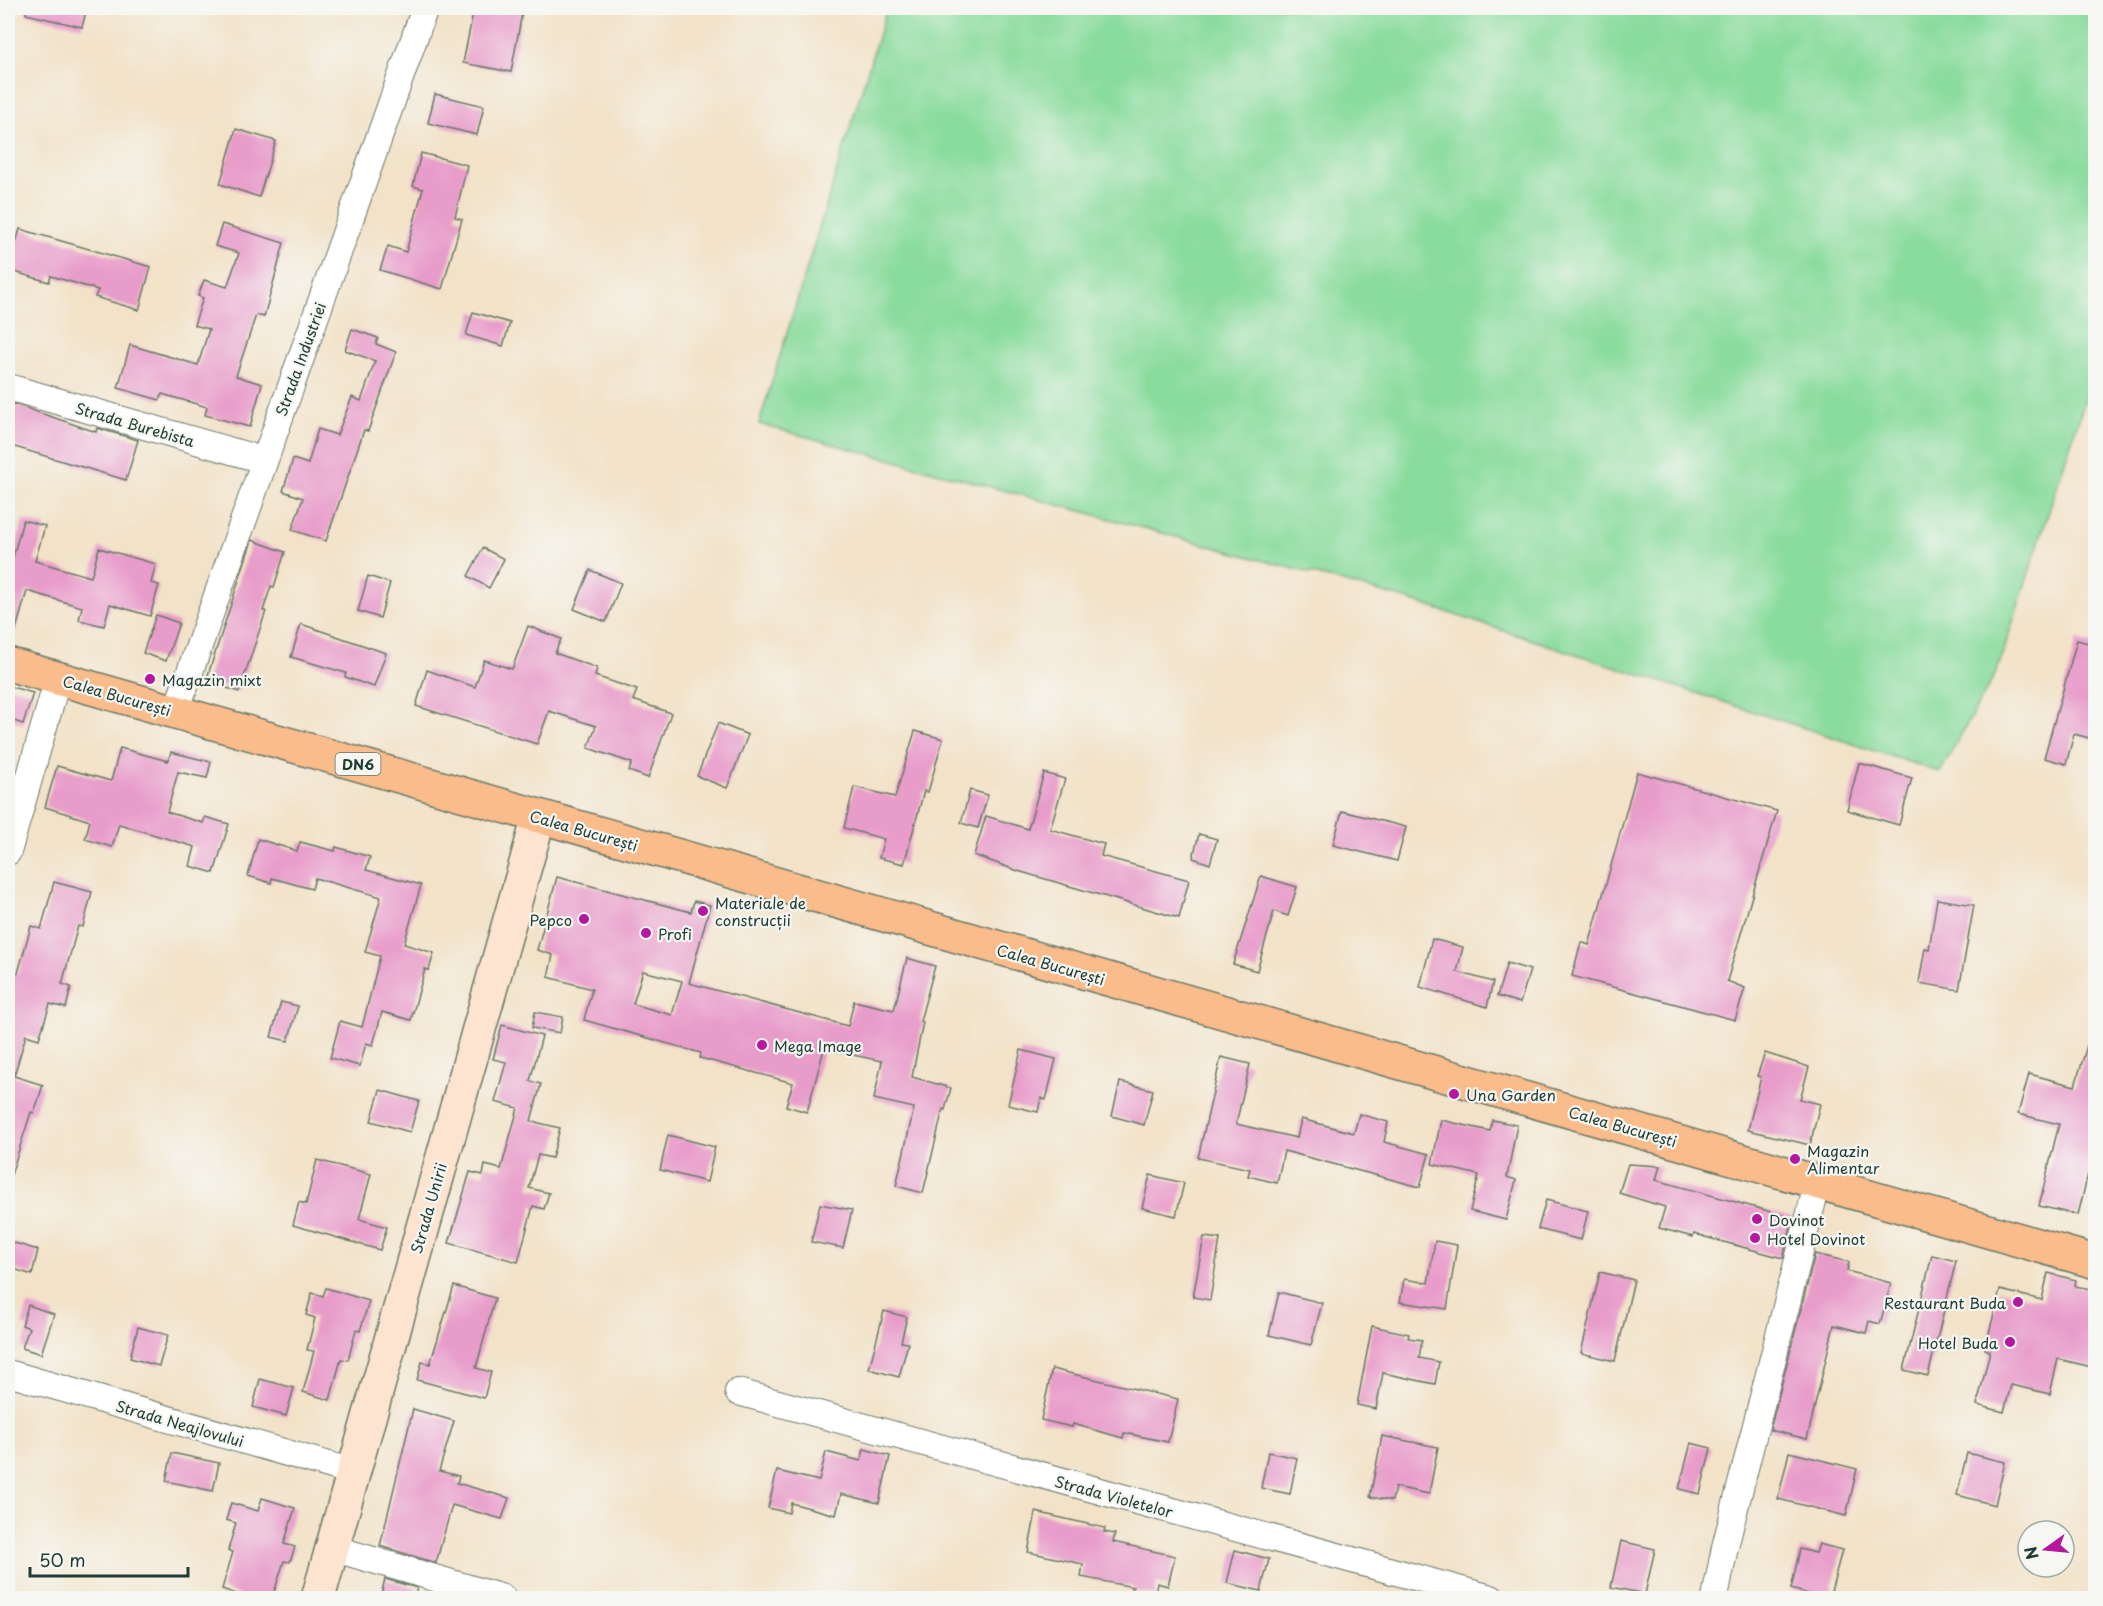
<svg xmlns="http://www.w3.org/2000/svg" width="2103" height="1606" font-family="'Playpen Sans',sans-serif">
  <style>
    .green { fill: #8adc9d; stroke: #548c68; stroke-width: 1.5 }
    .building { fill: #e89cca; fill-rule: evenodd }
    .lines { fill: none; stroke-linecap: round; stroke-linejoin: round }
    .minor-casing { stroke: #697767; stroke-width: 28 }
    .secondary-casing { stroke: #697767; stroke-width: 36 }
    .primary-casing { stroke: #697767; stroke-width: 36 }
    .minor { stroke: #fff; stroke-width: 26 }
    .secondary { stroke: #fde4d0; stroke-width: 33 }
    .primary { stroke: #f9bc8a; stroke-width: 33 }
    .poi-dot { fill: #b5179e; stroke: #f6f6f2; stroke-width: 2 }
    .labels { text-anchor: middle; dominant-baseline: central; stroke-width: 4.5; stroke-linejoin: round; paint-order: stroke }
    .shield { fill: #f6f6f2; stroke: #60746d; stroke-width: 1.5 }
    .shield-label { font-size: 14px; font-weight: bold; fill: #1f3d34 }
    .street-label { font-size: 15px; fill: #1f3d34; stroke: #f6f6f2 }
    .poi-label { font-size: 15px; fill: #1f3d34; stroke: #f6f6f2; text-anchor: start }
  </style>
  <rect width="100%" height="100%" fill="#f6f6f2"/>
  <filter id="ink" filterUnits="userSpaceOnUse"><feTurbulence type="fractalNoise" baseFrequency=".0167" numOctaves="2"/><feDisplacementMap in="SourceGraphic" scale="12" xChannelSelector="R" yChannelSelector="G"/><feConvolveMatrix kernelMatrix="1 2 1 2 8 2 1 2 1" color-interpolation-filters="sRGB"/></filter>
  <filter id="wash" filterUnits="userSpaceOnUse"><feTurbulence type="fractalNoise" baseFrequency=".008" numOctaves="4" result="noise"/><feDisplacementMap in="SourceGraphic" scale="24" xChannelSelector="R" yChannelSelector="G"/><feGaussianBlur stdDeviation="1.35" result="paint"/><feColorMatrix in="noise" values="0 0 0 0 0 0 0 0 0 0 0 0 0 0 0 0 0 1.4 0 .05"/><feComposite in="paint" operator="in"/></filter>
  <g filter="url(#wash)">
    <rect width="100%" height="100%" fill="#f2e2c7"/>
    <path class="green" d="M 887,8 L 2095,8 L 2095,369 L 1997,671 L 1940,772 L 1406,599 L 759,424 Z"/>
    <g id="blocks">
      <g class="building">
        <path d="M 27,8 L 87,8 L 82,27 L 26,14 Z"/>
        <path d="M 474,8 L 523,8 L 511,72 L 463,63 Z"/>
        <path d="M 435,94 L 484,106 L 477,135 L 428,123 Z"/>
        <path d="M 236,129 L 276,141 L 259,197 L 220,184 Z"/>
        <path d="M 421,153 L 467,165 L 455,217 L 462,219 L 442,289 L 380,270 L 388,246 L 406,252 L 423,189 L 413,186 Z"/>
        <path d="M 222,224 L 284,243 L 264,317 L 256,315 L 236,376 L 262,384 L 250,427 L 205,415 L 207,407 L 162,394 L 160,400 L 118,388 L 130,345 L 198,365 L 209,329 L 194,325 L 203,298 L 198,296 L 204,280 L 227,287 L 239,253 L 215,246 Z"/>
        <path d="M 20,229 L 151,267 L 139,310 L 95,297 L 98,290 L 51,276 L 49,282 L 8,270 Z"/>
        <path d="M 473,312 L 510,323 L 503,346 L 466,335 Z"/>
        <path d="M 352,329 L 378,338 L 376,344 L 396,352 L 368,431 L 364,430 L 326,541 L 292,530 L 303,498 L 283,491 L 293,459 L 308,464 L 318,429 L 337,435 L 352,397 L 361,401 L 375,361 L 345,350 Z"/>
        <path d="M 8,402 L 96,432 L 97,428 L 138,440 L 126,480 L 8,445 Z"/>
        <path d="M 23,520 L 45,526 L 35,561 L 91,577 L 99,548 L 156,564 L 151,583 L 159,585 L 150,616 L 110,604 L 104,626 L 79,620 L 82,607 L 27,591 L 12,643 L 8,643 L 8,576 Z"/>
        <path d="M 252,540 L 285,552 L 274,587 L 271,586 L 263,611 L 266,611 L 239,692 L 206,681 Z"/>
        <path d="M 483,548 L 504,559 L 489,588 L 468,576 Z"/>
        <path d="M 590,570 L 621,583 L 606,622 L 574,609 Z"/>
        <path d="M 368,576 L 390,583 L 380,618 L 358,611 Z"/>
        <path d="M 156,615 L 179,623 L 166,661 L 143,653 Z"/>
        <path d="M 301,624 L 386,653 L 374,687 L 345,677 L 346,673 L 291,657 Z"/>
        <path d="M 528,626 L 561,639 L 555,653 L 597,668 L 595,676 L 637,690 L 633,700 L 671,713 L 648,778 L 629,771 L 632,763 L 588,748 L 596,726 L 549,711 L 537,744 L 416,706 L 427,670 L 475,687 L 484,660 L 512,669 Z"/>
        <path d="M 2077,640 L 2096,645 L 2096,729 L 2093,739 L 2074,734 L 2066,764 L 2044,758 Z"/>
        <path d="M 8,686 L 33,693 L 23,724 L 8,719 Z"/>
        <path d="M 718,723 L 748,735 L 727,788 L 697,776 Z"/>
        <path d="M 915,731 L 943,739 L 928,792 L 924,791 L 904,864 L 879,858 L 884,839 L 844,828 L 854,787 L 895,797 Z"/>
        <path d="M 120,748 L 168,761 L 171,752 L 211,762 L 207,778 L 178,772 L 167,812 L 203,823 L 205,817 L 229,824 L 214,873 L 190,866 L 195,847 L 119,824 L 112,847 L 85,839 L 90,821 L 45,807 L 57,766 L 111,781 Z"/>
        <path d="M 1859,763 L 1912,778 L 1899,825 L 1847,810 Z"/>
        <path d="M 1637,772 L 1777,811 L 1727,981 L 1745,988 L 1735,1020 L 1572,976 L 1581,942 L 1589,945 Z"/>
        <path d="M 1044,773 L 1065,779 L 1050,829 L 1104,844 L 1101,856 L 1189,880 L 1179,918 L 1018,871 L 974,855 L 986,816 L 1028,829 Z"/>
        <path d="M 970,790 L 988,795 L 978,828 L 961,823 Z"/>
        <path d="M 1342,811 L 1406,827 L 1397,861 L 1333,845 Z"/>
        <path d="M 1199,834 L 1217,839 L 1210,864 L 1193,858 Z"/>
        <path d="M 258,839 L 297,851 L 300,842 L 335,851 L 336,847 L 370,857 L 366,870 L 421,885 L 404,944 L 434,953 L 429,970 L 425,969 L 411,1020 L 382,1012 L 373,1045 L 366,1043 L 360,1066 L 330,1058 L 340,1021 L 362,1027 L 380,956 L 365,952 L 381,897 L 315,878 L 312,889 L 272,878 L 271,883 L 248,876 Z"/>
        <path d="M 1261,876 L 1297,887 L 1288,916 L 1274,911 L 1257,971 L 1233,964 Z"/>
        <path d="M 557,877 L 691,912 L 694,901 L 710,905 L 689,983 L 848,1026 L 854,1001 L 894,1010 L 907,958 L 935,966 L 920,1021 L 923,1022 L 912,1077 L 951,1088 L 945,1110 L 943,1109 L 923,1193 L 896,1186 L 914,1108 L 874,1099 L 882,1061 L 824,1049 L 807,1112 L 786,1106 L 793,1083 L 700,1058 L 701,1053 L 584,1020 L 592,989 L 548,977 L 553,955 L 537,950 ZM 643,971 L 682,981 L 672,1015 L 633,1004 Z"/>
        <path d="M 54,882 L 92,892 L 83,927 L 78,926 L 62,984 L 71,987 L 66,1008 L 50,1004 L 39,1039 L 26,1035 L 14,1076 L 43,1085 L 34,1113 L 31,1112 L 11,1175 L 8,1174 L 8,970 L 18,973 L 31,926 L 41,929 Z"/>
        <path d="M 1937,899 L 1974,905 L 1959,990 L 1919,983 L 1925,948 L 1929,949 Z"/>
        <path d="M 1432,939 L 1463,947 L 1457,972 L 1493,982 L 1487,1007 L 1420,987 Z"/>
        <path d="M 1507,963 L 1530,970 L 1520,1003 L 1497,996 Z"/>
        <path d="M 281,1002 L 298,1006 L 288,1041 L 271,1037 Z"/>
        <path d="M 535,1012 L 563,1017 L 560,1033 L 532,1028 Z"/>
        <path d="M 502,1025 L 542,1036 L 530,1081 L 541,1084 L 531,1121 L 560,1128 L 552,1158 L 538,1155 L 529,1188 L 549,1193 L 544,1209 L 533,1206 L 518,1262 L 449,1243 L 470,1172 L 483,1175 L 485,1165 L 501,1169 L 518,1108 L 495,1102 L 506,1062 L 493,1059 Z"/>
        <path d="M 2091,1032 L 2096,1033 L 2096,1141 L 2078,1215 L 2039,1206 L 2059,1124 L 2018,1114 L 2029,1074 L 2075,1086 Z"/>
        <path d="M 1021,1050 L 1056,1059 L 1046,1100 L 1041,1098 L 1038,1112 L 1008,1105 Z"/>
        <path d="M 1765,1053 L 1809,1067 L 1800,1099 L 1820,1104 L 1810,1145 L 1748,1130 L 1761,1077 L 1757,1076 Z"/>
        <path d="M 1221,1057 L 1250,1064 L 1236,1124 L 1297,1138 L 1301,1119 L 1354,1133 L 1359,1114 L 1388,1122 L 1384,1142 L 1429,1154 L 1420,1187 L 1284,1151 L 1277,1183 L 1248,1176 L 1250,1169 L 1198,1158 Z"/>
        <path d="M 1120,1082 L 1153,1090 L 1144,1125 L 1112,1116 Z"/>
        <path d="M 380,1090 L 419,1101 L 410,1132 L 371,1121 Z"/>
        <path d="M 1441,1120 L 1490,1131 L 1492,1120 L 1517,1125 L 1507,1177 L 1516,1180 L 1506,1220 L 1470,1211 L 1479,1175 L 1432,1164 Z"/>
        <path d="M 668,1135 L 715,1147 L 707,1182 L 660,1170 Z"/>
        <path d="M 317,1160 L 371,1174 L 359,1219 L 387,1227 L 380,1250 L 293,1225 L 299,1202 L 306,1204 Z"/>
        <path d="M 1628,1164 L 1660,1166 L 1656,1180 L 1793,1218 L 1783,1258 L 1694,1234 L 1693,1237 L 1659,1228 L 1665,1207 L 1619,1193 Z"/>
        <path d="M 1150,1175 L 1184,1183 L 1176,1216 L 1142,1208 Z"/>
        <path d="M 1546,1200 L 1588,1211 L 1581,1240 L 1538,1229 Z"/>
        <path d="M 820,1204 L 852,1210 L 843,1248 L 811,1242 Z"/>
        <path d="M 1204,1237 L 1220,1239 L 1210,1300 L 1193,1297 Z"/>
        <path d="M 8,1241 L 38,1250 L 32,1275 L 8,1267 Z"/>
        <path d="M 1435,1241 L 1457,1245 L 1447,1309 L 1400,1302 L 1404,1279 L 1428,1283 Z"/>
        <path d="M 1815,1254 L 1849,1262 L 1847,1271 L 1891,1283 L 1880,1324 L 1869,1321 L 1866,1333 L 1834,1325 L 1807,1439 L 1770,1430 Z"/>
        <path d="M 1932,1255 L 1956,1261 L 1928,1376 L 1904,1370 Z"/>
        <path d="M 1600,1272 L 1634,1280 L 1615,1361 L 1581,1353 Z"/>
        <path d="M 2048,1273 L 2076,1280 L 2075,1286 L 2096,1290 L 2096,1368 L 2058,1359 L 2050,1394 L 2011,1385 L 2004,1412 L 1977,1405 L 1990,1351 L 1985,1349 L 2000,1290 L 2042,1300 Z"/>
        <path d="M 454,1286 L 495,1298 L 476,1368 L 491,1372 L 484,1398 L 417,1380 L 422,1362 L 430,1364 Z"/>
        <path d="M 326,1288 L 369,1301 L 360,1331 L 356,1330 L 348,1360 L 341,1359 L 330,1400 L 303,1392 L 314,1351 L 307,1350 L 315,1318 L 306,1315 L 312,1293 L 323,1296 Z"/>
        <path d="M 1279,1292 L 1322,1303 L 1311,1345 L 1269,1335 Z"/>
        <path d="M 28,1305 L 54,1314 L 41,1354 L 22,1348 L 29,1328 L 22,1325 Z"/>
        <path d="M 884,1311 L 907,1317 L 901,1342 L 908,1343 L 899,1377 L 869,1369 Z"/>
        <path d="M 1372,1326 L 1409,1334 L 1408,1338 L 1422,1340 L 1419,1358 L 1439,1362 L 1435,1384 L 1383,1373 L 1376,1409 L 1357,1405 Z"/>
        <path d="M 138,1327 L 168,1335 L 159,1366 L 130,1358 Z"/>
        <path d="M 1052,1369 L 1178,1399 L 1168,1442 L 1124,1433 L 1123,1438 L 1073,1424 L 1072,1427 L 1041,1420 Z"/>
        <path d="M 260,1379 L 294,1388 L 286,1416 L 253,1407 Z"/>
        <path d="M 413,1409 L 454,1421 L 439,1471 L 459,1476 L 457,1483 L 509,1498 L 502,1519 L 452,1505 L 436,1563 L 380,1546 Z"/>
        <path d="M 1382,1436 L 1438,1447 L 1429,1494 L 1395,1487 L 1392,1501 L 1370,1497 Z"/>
        <path d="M 1691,1443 L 1711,1448 L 1700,1494 L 1679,1489 Z"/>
        <path d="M 864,1449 L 890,1456 L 879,1503 L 841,1494 L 836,1515 L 791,1503 L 789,1513 L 768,1508 L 777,1471 L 819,1481 L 826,1452 L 861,1461 Z"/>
        <path d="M 1268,1452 L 1297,1458 L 1290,1494 L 1261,1488 Z"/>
        <path d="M 1789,1452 L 1857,1469 L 1846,1516 L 1778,1499 Z"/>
        <path d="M 172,1453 L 219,1463 L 213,1491 L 166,1481 Z"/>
        <path d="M 1967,1453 L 2005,1462 L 1995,1505 L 1957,1495 Z"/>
        <path d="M 262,1498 L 295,1508 L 284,1544 L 295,1547 L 290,1562 L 284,1561 L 272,1599 L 250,1599 L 222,1589 L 233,1552 L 228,1550 L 236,1523 L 226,1520 L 231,1503 L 258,1511 Z"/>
        <path d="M 1036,1512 L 1105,1528 L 1104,1532 L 1115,1534 L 1113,1542 L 1175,1556 L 1168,1586 L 1157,1583 L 1155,1595 L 1132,1590 L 1133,1587 L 1081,1577 L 1083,1564 L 1028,1552 Z"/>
        <path d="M 1621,1541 L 1655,1549 L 1645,1594 L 1611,1587 Z"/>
        <path d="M 1819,1544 L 1842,1550 L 1829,1599 L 1807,1599 L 1808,1594 L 1791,1589 L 1800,1549 L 1816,1553 Z"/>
        <path d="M 1235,1550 L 1269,1559 L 1261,1591 L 1227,1583 Z"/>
        <path d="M 385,1579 L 417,1588 L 414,1599 L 380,1599 Z"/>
      </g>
    </g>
  </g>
  <g filter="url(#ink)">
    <use href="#blocks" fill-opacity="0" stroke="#697767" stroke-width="1.5"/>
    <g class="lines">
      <defs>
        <g id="minor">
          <path d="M 8,387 L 263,460"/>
          <path d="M 176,711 L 425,8"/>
          <path d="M 8,852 L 58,678"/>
          <path d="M 8,1373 L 353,1472"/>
          <path d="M 738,1392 L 1491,1598"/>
          <path d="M 332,1548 L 503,1598"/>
          <path d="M 1715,1598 L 1725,1547 L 1818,1181"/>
        </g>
        <path id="secondary" d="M 318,1598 L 539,817"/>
        <path id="primary" d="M 8,664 L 2096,1262"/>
      </defs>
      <use href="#minor" class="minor-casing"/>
      <use href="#secondary" class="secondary-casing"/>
      <use href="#primary" class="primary-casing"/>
      <use href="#minor" class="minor"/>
      <use href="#secondary" class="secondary"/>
      <use href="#primary" class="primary"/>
    </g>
  </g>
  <g class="poi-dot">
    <circle cx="150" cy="679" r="6"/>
    <circle cx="703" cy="911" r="6"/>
    <circle cx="584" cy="919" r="6"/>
    <circle cx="646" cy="933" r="6"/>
    <circle cx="762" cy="1045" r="6"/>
    <circle cx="1454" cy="1094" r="6"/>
    <circle cx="1795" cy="1159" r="6"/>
    <circle cx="1757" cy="1219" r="6"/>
    <circle cx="1755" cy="1238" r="6"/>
    <circle cx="2018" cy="1302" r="6"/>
    <circle cx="2010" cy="1342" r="6"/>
  </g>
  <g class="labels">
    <rect class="shield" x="335.5" y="753" width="45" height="22" rx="4.5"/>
    <g class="shield-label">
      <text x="358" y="764">DN6</text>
    </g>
    <g class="street-label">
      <text transform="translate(300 359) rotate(-70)">Strada Industriei</text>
      <text transform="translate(135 424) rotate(16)">Strada Burebista</text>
      <text transform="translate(117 695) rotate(16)">Calea București</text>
      <text transform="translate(584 830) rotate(16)">Calea București</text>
      <text transform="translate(1051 964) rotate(16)">Calea București</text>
      <text transform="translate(1623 1126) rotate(16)">Calea București</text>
      <text transform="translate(428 1208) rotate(-74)">Strada Unirii</text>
      <text transform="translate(180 1423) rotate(16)">Strada Neajlovului</text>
      <text transform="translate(1114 1496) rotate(15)">Strada Violetelor</text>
    </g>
    <g class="poi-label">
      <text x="162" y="679">Magazin mixt</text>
      <text x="715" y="902">Materiale de<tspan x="715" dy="17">construcții</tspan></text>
      <text x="572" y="919" text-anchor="end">Pepco</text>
      <text x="658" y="933">Profi</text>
      <text x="774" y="1045">Mega Image</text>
      <text x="1466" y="1094">Una Garden</text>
      <text x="1807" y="1150">Magazin<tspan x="1807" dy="17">Alimentar</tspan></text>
      <text x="1769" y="1219">Dovinot</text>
      <text x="1767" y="1238">Hotel Dovinot</text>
      <text x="2006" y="1302" text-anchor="end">Restaurant Buda</text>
      <text x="1998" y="1342" text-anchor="end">Hotel Buda</text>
    </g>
  </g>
  <rect width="2103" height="1606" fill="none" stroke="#f6f6f2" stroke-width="30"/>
  <g transform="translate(2046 1549) rotate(255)"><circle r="28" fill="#f6f6f2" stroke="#a0aca6" stroke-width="1.5"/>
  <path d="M0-4.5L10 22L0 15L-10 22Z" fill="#b5179e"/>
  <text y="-9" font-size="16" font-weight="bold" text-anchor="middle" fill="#1f3d34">N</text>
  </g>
  <path d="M30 1567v9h158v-9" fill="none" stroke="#1f3d34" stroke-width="3"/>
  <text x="39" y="1567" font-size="18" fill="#1f3d34" stroke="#f6f6f2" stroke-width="4.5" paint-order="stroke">50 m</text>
</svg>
